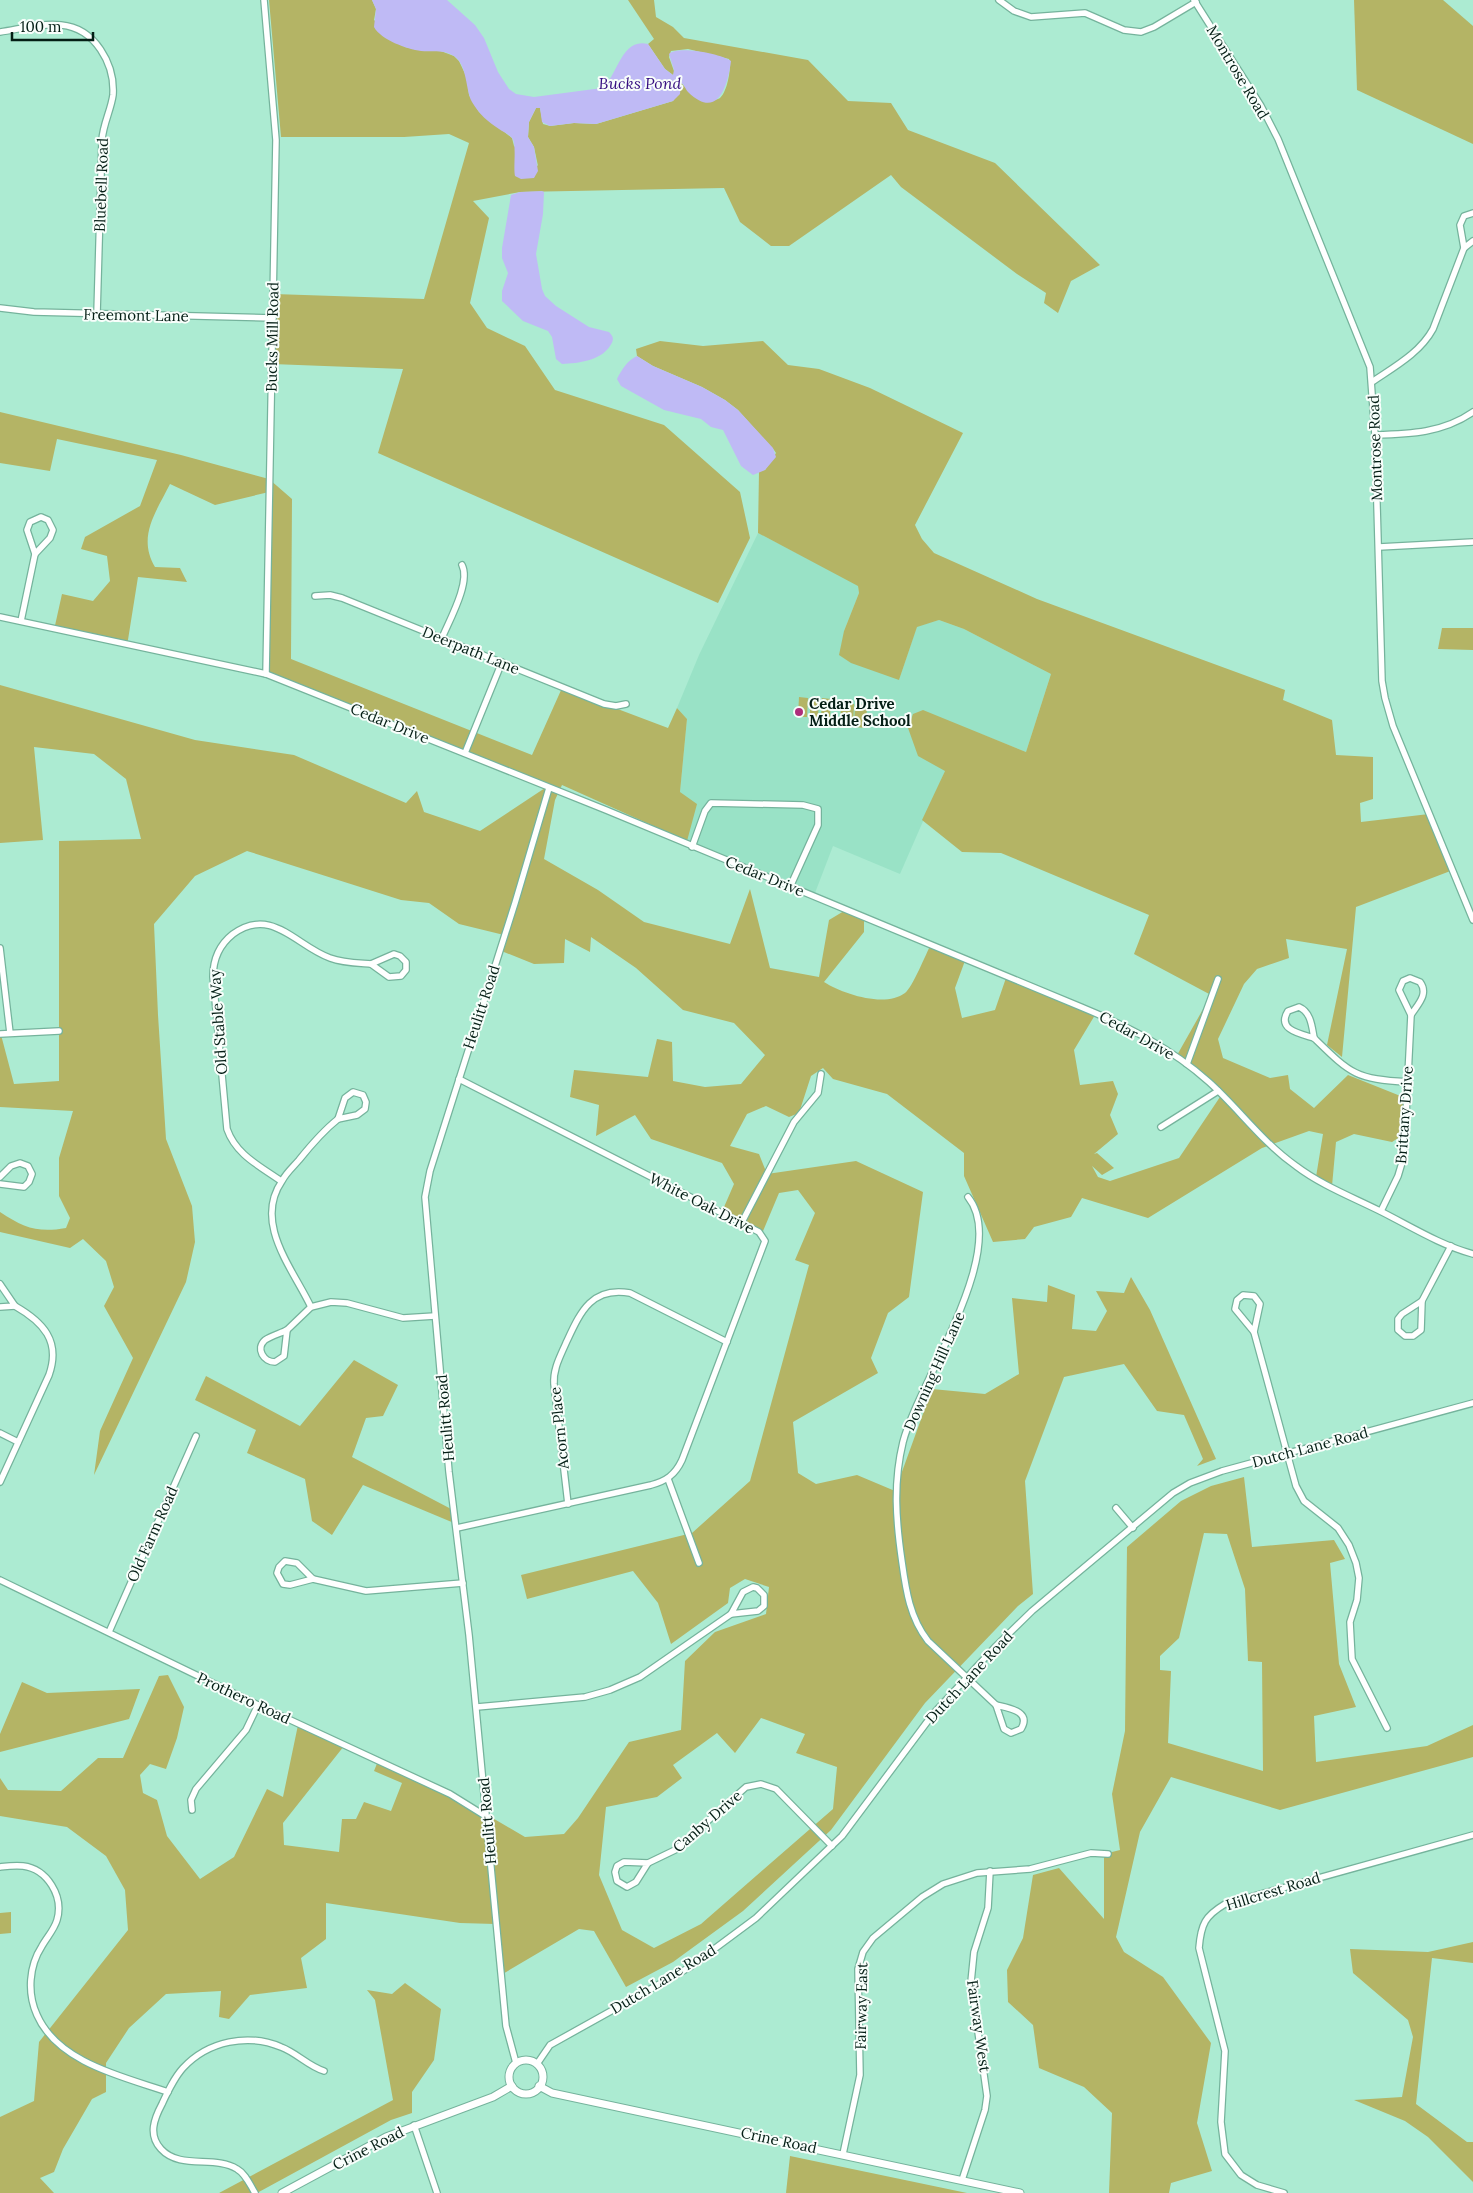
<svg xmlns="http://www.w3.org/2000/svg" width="1473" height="2193" font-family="Lora,serif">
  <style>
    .built { fill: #99e2c6 }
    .green { fill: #b4b465; fill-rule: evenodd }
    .water { fill: #bfbaf5 }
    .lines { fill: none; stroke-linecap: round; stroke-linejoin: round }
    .minor-casing { stroke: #75b39c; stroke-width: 8 }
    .major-casing { stroke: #75b39c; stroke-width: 9 }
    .minor { stroke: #fff; stroke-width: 5.5 }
    .major { stroke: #fff; stroke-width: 7 }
    .poi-dot { fill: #ae2e7b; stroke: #f8fefb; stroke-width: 2 }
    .labels { text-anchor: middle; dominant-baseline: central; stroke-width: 4; stroke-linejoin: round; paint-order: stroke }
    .street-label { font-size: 15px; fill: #041e15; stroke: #f8fefb }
    .poi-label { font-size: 15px; font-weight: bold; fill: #041e15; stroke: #f8fefb; text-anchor: start }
    .water-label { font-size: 16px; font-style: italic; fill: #350d80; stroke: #f8fefb }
  </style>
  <rect width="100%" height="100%" fill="#acebd2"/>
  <path class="built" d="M 758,533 L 858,585 L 859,593 L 844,631 L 899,680 L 917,626 L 939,620 L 964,629 L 1051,674 L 1026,752 L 981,734 L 945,771 L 900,874 L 833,846 L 815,893 L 687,841 L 680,792 L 687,719 L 677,708 L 699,655 Z"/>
  <g class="green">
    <path d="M 269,0 L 372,0 L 376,9 L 374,20 L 405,47 L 418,50 L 438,50 L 454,56 L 459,61 L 467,78 L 469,95 L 479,112 L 512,138 L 514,146 L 538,166 L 534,147 L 528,137 L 529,122 L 536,108 L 540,108 L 543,124 L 550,126 L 574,123 L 596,124 L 673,101 L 681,88 L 681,83 L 698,99 C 704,99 713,101 718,99 C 727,96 732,66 729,59 L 688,49 L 671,51 L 669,57 L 675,74 L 673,75 L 665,69 L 648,44 L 654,39 L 628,0 L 654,0 L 656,17 L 673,27 L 684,38 L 808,60 L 848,101 L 891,103 L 908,130 L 995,163 L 1100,265 L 1071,281 L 1058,313 L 1044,303 L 1046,293 L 1017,274 L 901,187 L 891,175 L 789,246 L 771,246 L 740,222 L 724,188 L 520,192 L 473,201 L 489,218 L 470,303 L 487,328 L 525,346 L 555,390 L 664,425 L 740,492 L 750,538 L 718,603 L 378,453 L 403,369 L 272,364 L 274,294 L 424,299 L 469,143 L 449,134 L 404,137 L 281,137 Z"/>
    <path d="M 1354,0 L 1443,0 L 1473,26 L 1473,144 L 1357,90 Z"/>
    <path d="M 660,341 L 703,346 L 763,341 L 788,365 L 819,369 L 870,388 L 963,433 L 915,525 L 922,539 L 934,553 L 1037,599 L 1285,690 L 1283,700 L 1332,720 L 1336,755 L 1373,757 L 1373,799 L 1360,803 L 1361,822 L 1429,814 L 1453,870 L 1356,907 L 1342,1057 L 1327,1045 L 1347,949 L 1286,939 L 1289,958 L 1257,969 L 1244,984 L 1218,1039 L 1223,1058 L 1270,1078 L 1288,1075 L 1290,1089 L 1314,1108 L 1348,1075 L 1403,1097 L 1403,1135 L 1392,1142 L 1354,1134 L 1336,1142 L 1332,1186 L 1316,1177 L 1323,1134 L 1309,1131 L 1262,1148 L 1148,1218 L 1082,1198 L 1071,1217 L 1034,1227 L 1025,1239 L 993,1242 L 964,1176 L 964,1153 L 887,1094 L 833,1079 L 823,1068 L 811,1076 L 799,1113 L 789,1117 L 766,1106 L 747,1114 L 730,1146 L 759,1154 L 767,1174 L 856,1161 L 923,1192 L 909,1297 L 888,1313 L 871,1358 L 878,1373 L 793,1422 L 798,1473 L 816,1484 L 857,1475 L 895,1491 L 932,1389 L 985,1394 L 1019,1374 L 1012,1298 L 1047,1302 L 1048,1285 L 1075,1295 L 1072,1329 L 1096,1331 L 1107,1311 L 1096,1291 L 1124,1293 L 1131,1277 L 1150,1310 L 1216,1459 L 1197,1466 L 1203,1459 L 1184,1415 L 1157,1411 L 1124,1364 L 1064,1377 L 1025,1481 L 1033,1594 L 1018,1606 L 925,1703 L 831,1830 L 743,1911 L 673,1962 L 626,1987 L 594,1931 L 579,1929 L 501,1975 L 495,1924 L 460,1923 L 326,1903 L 326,1939 L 301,1958 L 307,1988 L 250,1995 L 229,2019 L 219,2017 L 221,1991 L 166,1994 L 129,2028 L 106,2063 L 106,2092 L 92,2099 L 63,2149 L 54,2172 L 40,2178 L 54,2193 L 0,2193 L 0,2117 L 34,2101 L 39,2042 L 128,1930 L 125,1890 L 106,1856 L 67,1827 L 0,1816 L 0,1778 L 8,1790 L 61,1791 L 98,1758 L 123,1758 L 159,1676 L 168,1675 L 184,1707 L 177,1738 L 166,1769 L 150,1764 L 140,1775 L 143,1793 L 157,1800 L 167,1836 L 200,1879 L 234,1857 L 267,1789 L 283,1797 L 298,1725 L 344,1746 L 283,1823 L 284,1845 L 339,1852 L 342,1819 L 356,1819 L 364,1802 L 391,1811 L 402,1783 L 374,1771 L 378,1761 L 484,1813 L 525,1837 L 564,1834 L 578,1818 L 629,1742 L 681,1730 L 685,1661 L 715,1632 L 766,1614 L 769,1587 L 745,1579 L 730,1588 L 728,1603 L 671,1644 L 658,1603 L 633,1571 L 527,1599 L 521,1575 L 692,1533 L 750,1481 L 809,1265 L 795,1260 L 815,1213 L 798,1190 L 779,1193 L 761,1236 L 721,1214 L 734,1184 L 722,1163 L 651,1139 L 635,1115 L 596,1136 L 599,1105 L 570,1097 L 574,1070 L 648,1077 L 657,1039 L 672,1042 L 673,1081 L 705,1087 L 741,1084 L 765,1055 L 734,1023 L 683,1010 L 636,968 L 591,937 L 590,952 L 565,939 L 564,963 L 534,964 L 499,950 L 504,935 L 459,924 L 429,903 L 401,900 L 247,851 L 195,876 L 154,924 L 158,1015 L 166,1139 L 192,1206 L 195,1242 L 186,1282 L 94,1475 L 100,1431 L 133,1358 L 104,1306 L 114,1287 L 106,1261 L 83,1239 L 70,1248 L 0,1232 L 0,1212 C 24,1228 38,1233 66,1228 L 70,1218 L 59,1196 L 59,1158 L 73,1111 L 0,1107 L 0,1031 L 14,1084 L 59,1081 L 59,841 L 141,839 L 126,779 L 94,754 L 34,747 L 43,840 L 0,843 L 0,685 L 195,740 L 294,755 L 406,803 L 417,791 L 424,812 L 480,831 L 545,788 L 266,677 L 269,492 L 215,505 L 170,484 C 156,512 137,537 155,567 L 180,568 L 187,582 L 138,577 L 127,646 L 54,630 L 62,594 L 93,601 L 110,581 L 107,556 L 81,549 L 85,537 L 140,506 L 157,460 L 57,439 L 50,471 L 0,463 L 0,412 L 181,455 L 269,479 L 292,499 L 291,659 L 532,755 L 562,688 L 668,728 L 677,708 L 687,719 L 680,792 L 697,804 L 687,841 L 562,785 L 555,800 L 544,859 L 598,890 L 644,922 L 730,944 L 750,889 L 770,968 L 819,977 L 829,920 L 844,911 L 864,919 L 864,932 L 824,982 C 843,994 885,1008 905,993 C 912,988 926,954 931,944 L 966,958 L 955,988 L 962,1018 L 995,1010 L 1007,975 L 1095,1015 L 1074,1050 L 1080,1085 L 1113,1081 L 1118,1094 L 1110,1115 L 1118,1134 L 1094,1154 L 1097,1153 L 1114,1168 L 1102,1175 L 1092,1166 L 1098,1177 L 1110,1181 L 1179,1158 L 1222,1094 L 1176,1057 L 1211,995 L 1134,954 L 1149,915 L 1001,853 L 962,852 L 922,820 L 945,771 L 918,756 L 908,728 L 913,714 L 923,710 L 1026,752 L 1051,674 L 964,629 L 939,620 L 917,627 L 899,680 L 851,663 L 839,655 L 844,631 L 859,593 L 858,586 L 758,533 L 759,471 L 765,470 L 776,453 L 774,450 L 738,410 L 725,400 L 702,387 L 653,366 L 637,356 L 636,349 ZM 761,1718 L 805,1734 L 796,1753 L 837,1767 L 833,1809 L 701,1924 L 654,1948 L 622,1930 L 599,1875 L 606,1807 L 657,1797 L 682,1778 L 673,1765 L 717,1733 L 735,1753 Z"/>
    <path d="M 1442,628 L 1473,628 L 1473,650 L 1438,649 Z"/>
    <path d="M 799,697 L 808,698 L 807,717 L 798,717 Z"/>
    <path d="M 810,698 L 819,698 L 818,718 L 810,717 Z"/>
    <path d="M 822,698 L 831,699 L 830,718 L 821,718 Z"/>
    <path d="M 841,704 L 854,704 L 853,727 L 840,726 Z"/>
    <path d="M 855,704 L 867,705 L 866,728 L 854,727 Z"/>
    <path d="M 354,1360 L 398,1385 L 383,1416 L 366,1418 L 352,1457 L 453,1510 L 454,1523 L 363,1485 L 332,1535 L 312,1521 L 305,1479 L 247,1453 L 256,1430 L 195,1400 L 206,1376 L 300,1426 Z"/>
    <path d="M 1244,1477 L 1252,1547 L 1334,1540 L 1345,1559 L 1330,1563 L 1339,1664 L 1356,1707 L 1314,1716 L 1316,1762 L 1427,1746 L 1473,1725 L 1473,1757 L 1280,1810 L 1171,1777 L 1140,1832 L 1116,1937 L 1124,1952 L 1163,1977 L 1211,2043 L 1197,2123 L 1212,2171 L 1171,2183 L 1169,2193 L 1109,2193 L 1112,2113 L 1084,2087 L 1039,2068 L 1033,2025 L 1008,2002 L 1007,1970 L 1023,1938 L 1033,1875 L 1059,1868 L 1104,1919 L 1104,1854 L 1120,1850 L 1112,1794 L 1125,1731 L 1127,1547 L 1181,1501 L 1211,1486 ZM 1204,1533 L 1227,1534 L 1245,1589 L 1248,1661 L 1262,1662 L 1263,1771 L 1168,1743 L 1171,1671 L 1160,1670 L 1160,1656 L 1179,1638 Z"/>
    <path d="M 22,1682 L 47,1693 L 140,1689 L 129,1719 L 0,1752 L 0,1734 Z"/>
    <path d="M 11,1912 L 11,1933 L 0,1934 L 0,1913 Z"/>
    <path d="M 1473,1942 L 1473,1963 L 1432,1958 L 1416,2104 L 1467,2142 L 1473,2142 L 1473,2182 L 1428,2137 L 1405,2121 L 1354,2100 L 1402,2097 L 1413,2037 L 1408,2020 L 1353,1973 L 1350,1949 L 1428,1952 Z"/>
    <path d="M 405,1983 L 441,2009 L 434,2060 L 412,2092 L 412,2113 L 391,2120 L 257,2193 L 219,2193 L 393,2100 L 375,2000 L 367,1990 L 392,1994 Z"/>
    <path d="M 790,2156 L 967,2193 L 786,2193 Z"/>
  </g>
  <g class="water">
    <path d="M 372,0 L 447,0 L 475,25 L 484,38 L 498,72 L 509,89 L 516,94 L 534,97 L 602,88 C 618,76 621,37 648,44 L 665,69 L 673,75 L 674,70 L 669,54 C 677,45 722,54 731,61 C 728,85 718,121 688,92 C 685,89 685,85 681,83 L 680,94 L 673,101 L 596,124 L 574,123 L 550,126 L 542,122 L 540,108 L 536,108 L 529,122 L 528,137 L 534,147 L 538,171 L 534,178 L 521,179 L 515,176 C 513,167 517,144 512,138 C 509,134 503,132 499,129 C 488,122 479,114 472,102 C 465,89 468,66 454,56 C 443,49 433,52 421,51 C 407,49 381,40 374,27 L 376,9 Z"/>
    <path d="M 542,191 L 544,192 L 543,214 L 536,254 L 542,289 L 545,296 L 556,306 L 589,327 L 609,332 C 614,337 614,340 610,346 C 600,361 579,363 562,364 L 556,359 L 552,337 L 548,331 L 523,321 L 502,301 L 502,291 L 508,273 L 502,258 L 502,248 L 511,195 L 520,192 Z"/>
    <path d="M 637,356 L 653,366 L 702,387 L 725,400 L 738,410 L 773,448 L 776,457 L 765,470 L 753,475 L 741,466 L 723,430 L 711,427 L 701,419 L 664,410 L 621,386 L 617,379 C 622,369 627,361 637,356 Z"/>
  </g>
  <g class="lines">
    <defs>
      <g id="minor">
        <path d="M 264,0 L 276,140 L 266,674"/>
        <path d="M 999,0 L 1014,11 L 1031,17 L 1085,13 L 1124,30 L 1141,32 L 1154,27 L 1196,2"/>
        <path d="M 1194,0 L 1261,106 L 1278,139 L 1370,367 L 1375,435 L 1382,681 L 1385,698 L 1393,726 L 1473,920"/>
        <path d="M 0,32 C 20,29 41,23 61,25 C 95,28 115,64 113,95 C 111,110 103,124 102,140 L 97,314"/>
        <path d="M 1473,213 L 1464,216 L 1460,225 L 1464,248 L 1473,241"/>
        <path d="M 0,308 L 34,312 L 273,318"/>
        <path d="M 1372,382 C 1394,367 1420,353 1433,329 L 1464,248"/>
        <path d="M 1375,435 C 1410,434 1443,433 1473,412"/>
        <path d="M 41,517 L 48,520 L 53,530 L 50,538 L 35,554 L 27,530 L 30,522 Z"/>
        <path d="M 1379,547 L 1473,542"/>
        <path d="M 315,596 L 330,595 L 342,598 L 604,704 L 616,706 L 626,704"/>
        <path d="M 0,617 L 266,674 L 606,810 L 1081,1007 C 1127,1026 1171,1048 1209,1082 C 1239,1109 1262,1142 1296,1166 C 1321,1185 1352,1197 1380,1211 C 1410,1226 1440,1245 1473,1254"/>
        <path d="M 21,621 L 35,554"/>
        <path d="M 442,638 C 449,621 471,582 462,565"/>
        <path d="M 465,753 L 502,662"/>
        <path d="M 692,847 L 705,811 L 711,803 L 803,805 L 818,809 L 818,825 L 790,887"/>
        <path d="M 0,948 L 10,1033"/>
        <path d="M 394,954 L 400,956 L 406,962 L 406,970 L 401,976 L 389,977 L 371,964 Z"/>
        <path d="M 1410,978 L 1420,982 C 1429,994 1418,1004 1411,1015 L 1399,990 L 1403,981 Z"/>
        <path d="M 1299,1007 C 1311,1012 1312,1027 1314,1038 C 1301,1034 1276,1030 1288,1011 Z"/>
        <path d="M 0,1034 L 59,1031"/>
        <path d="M 1314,1038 C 1351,1074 1355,1079 1408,1082"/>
        <path d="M 1187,1064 L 1218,979"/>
        <path d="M 353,1092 L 363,1095 L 366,1102 L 365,1109 L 357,1115 L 338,1119 L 345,1098 Z"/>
        <path d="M 1161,1127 L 1218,1091"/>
        <path d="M 0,1177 L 11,1166 L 20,1163 L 28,1166 L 32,1174 L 29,1182 L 24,1187 L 0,1184"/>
        <path d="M 281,1181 C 260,1166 236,1155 227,1129 L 213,977 C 213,960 219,945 233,934 C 272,906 296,946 330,958 C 343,963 357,963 371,964"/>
        <path d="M 968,1197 C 1011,1250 918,1383 903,1442 C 893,1483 896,1521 902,1562 C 906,1591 910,1618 928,1641 L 996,1705"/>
        <path d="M 1381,1211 L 1398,1176 L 1404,1156 L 1411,1015"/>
        <path d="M 741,1224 L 794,1122 L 818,1093 L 821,1074"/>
        <path d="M 0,1284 L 15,1306 L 0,1307"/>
        <path d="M 1243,1295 L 1254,1296 L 1260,1304 L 1254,1332 L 1235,1309 L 1237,1300 Z"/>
        <path d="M 1422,1301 L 1421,1330 L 1413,1336 L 1405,1336 L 1398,1330 L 1398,1319 L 1402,1314 Z"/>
        <path d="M 1422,1301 L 1451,1246"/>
        <path d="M 311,1307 C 293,1269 253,1223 282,1181 C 286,1173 293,1167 299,1160 C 311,1145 323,1131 338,1119"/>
        <path d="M 287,1330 L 311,1307 L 331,1302 L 347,1303 L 403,1318 L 435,1316"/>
        <path d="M 287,1330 L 284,1356 L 275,1362 C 264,1362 255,1349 265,1340 C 271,1336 281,1333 287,1330 Z"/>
        <path d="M 1254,1332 L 1296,1486 L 1304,1501 L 1338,1528 L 1349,1545 L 1356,1563 L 1359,1578 L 1357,1600 L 1350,1622 L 1352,1659 L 1387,1728"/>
        <path d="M 0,1433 L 18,1442"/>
        <path d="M 668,1479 L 699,1563"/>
        <path d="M 0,1482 L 49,1375 C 61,1341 43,1322 15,1306"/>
        <path d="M 568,1504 L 554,1384 C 553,1369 560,1357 566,1343 C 580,1313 591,1286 630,1293 L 727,1342"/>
        <path d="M 1116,1508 L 1133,1528"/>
        <path d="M 457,1528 L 651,1485 C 666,1481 675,1475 682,1460 L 765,1241 L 759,1232 L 459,1079"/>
        <path d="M 285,1561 L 297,1563 L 313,1579 L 290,1585 L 283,1584 L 277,1573 L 279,1567 Z"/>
        <path d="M 313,1579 L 366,1591 L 463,1583"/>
        <path d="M 0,1580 L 258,1705 L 450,1794 L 487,1817"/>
        <path d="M 753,1587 L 757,1588 L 764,1595 L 764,1606 L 758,1611 L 731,1614 L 743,1592 Z"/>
        <path d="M 109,1632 L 196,1436"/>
        <path d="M 996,1705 C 1008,1708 1032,1711 1021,1729 L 1011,1733 L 1004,1729 Z"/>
        <path d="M 477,1707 L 585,1697 L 610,1690 L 640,1677 L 731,1614"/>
        <path d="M 192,1810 L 191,1800 L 196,1789 L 246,1730 L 258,1705"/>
        <path d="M 624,1862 L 648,1863 L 636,1882 L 627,1887 L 617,1881 L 615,1872 L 617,1866 Z"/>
        <path d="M 648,1863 L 675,1850 L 746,1787 L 761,1784 L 776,1789 L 832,1846"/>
        <path d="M 0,1867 C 8,1866 15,1865 23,1866 C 47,1869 64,1896 57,1920 C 54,1930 47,1937 42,1946 C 29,1966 27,1993 37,2015 C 58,2063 124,2077 168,2092"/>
        <path d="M 516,2063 L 506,2026 L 469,1635 L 449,1472 L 425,1197 L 430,1171 L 515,903 L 549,788"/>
        <path d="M 537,2064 L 550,2045 L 690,1967 L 756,1918 L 842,1836 L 933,1714 L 996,1646 L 1032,1611 L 1173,1493 L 1190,1483 L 1222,1471 L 1473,1403"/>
        <path d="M 414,2125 L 437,2193"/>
        <path d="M 843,2154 L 860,2075 L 858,1969 L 863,1952 L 873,1938 L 922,1897 L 943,1884 L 977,1873 L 1030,1869 L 1091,1853 L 1108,1854"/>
        <path d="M 962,2180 L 985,2110 L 987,2096 L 971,1982 L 974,1952 L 988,1908 L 990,1871"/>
        <path d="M 255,2193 C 250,2185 246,2174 237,2169 C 215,2155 180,2170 161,2149 C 148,2135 154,2119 162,2104 C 168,2091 174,2078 183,2068 C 208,2041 248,2033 281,2047 C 297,2053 308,2066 324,2071"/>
        <path d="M 1284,2193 L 1257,2185 L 1241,2175 L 1225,2154 L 1221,2122 L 1225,2051 L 1199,1948 C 1201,1924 1205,1916 1225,1904 L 1473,1835"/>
      </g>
      <g id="major">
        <circle cx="526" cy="2077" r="17"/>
        <path d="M 539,2086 L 552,2093 L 1020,2193"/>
        <path d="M 282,2193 L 386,2137 L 493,2097 L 512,2086"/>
      </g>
    </defs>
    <use href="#minor" class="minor-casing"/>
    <use href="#major" class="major-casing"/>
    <use href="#minor" class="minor"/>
    <use href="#major" class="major"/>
  </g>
  <circle class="poi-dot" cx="799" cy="712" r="5"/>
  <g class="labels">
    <g class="street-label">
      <text transform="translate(1238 72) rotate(59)">Montrose Road</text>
      <text transform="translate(101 185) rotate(-88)">Bluebell Road</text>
      <text transform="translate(136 315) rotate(1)">Freemont Lane</text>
      <text transform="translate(272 337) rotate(-89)">Bucks Mill Road</text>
      <text transform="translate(1375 448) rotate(-92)">Montrose Road</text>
      <text transform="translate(471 650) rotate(22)">Deerpath Lane</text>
      <text transform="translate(390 723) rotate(22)">Cedar Drive</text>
      <text transform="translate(765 876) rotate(22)">Cedar Drive</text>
      <text transform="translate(481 1007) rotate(-72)">Heulitt Road</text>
      <text transform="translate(218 1022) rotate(-94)">Old Stable Way</text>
      <text transform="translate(1137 1035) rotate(29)">Cedar Drive</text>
      <text transform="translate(1404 1115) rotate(-86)">Brittany Drive</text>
      <text transform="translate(702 1203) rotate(27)">White Oak Drive</text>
      <text transform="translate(934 1371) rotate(-66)">Downing Hill Lane</text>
      <text transform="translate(445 1418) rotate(-95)">Heulitt Road</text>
      <text transform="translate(559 1428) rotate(-96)">Acorn Place</text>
      <text transform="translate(1310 1447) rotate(-15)">Dutch Lane Road</text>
      <text transform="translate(152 1534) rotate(-66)">Old Farm Road</text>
      <text transform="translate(969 1677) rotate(-47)">Dutch Lane Road</text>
      <text transform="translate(244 1698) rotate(25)">Prothero Road</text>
      <text transform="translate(487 1821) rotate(-95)">Heulitt Road</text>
      <text transform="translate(707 1821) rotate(-41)">Canby Drive</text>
      <text transform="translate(1273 1891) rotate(-17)">Hillcrest Road</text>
      <text transform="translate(663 1979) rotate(-31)">Dutch Lane Road</text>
      <text transform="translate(861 2006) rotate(-89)">Fairway East</text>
      <text transform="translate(979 2026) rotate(82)">Fairway West</text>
      <text transform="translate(779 2140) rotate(12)">Crine Road</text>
      <text transform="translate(368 2148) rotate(-27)">Crine Road</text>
    </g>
    <g class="poi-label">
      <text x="809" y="703">Cedar Drive<tspan x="809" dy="17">Middle School</tspan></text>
    </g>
    <g class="water-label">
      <text x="640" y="83">Bucks Pond</text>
    </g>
  </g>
  <path d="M12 32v8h81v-8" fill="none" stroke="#041e15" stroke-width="2.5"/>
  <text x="20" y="32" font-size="15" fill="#041e15" stroke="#f8fefb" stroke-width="4" paint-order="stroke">100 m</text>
</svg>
